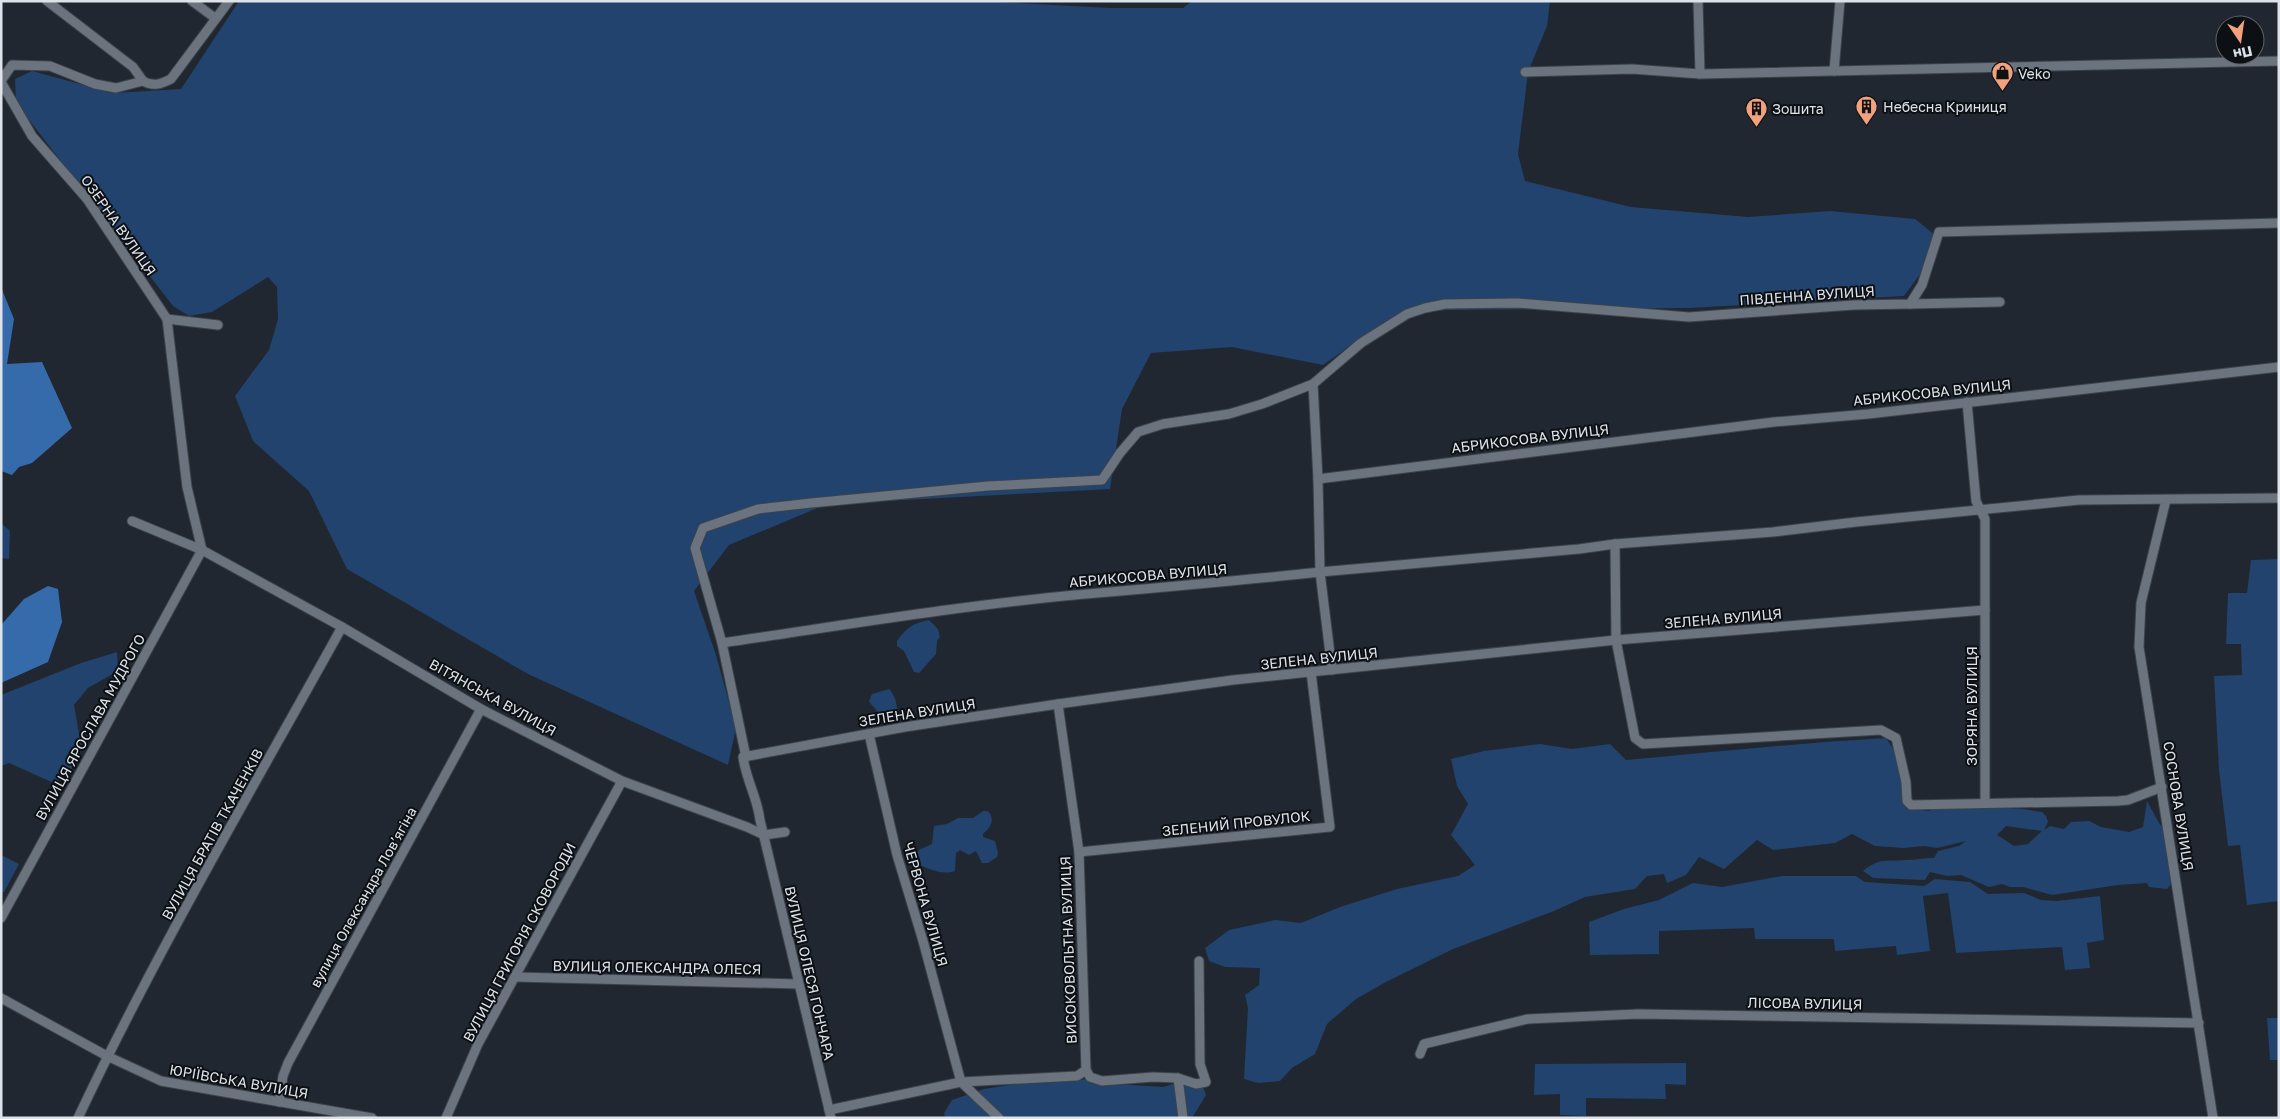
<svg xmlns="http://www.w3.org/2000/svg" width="2280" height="1119" font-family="'Golos Text',sans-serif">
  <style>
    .green { fill: #21436d; fill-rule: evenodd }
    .water { fill: #366bab }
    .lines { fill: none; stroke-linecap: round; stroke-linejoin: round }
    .street-casing { stroke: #3c434a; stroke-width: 11 }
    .street { stroke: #6b737e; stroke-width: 9 }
    .labels { text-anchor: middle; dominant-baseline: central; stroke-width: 4; stroke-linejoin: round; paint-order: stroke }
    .poi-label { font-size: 14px; fill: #dee3e9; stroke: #0c1014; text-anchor: start }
    .street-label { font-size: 14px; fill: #dee3e9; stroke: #0c1014 }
  </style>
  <rect width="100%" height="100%" fill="#202730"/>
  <g class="green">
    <path d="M 239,1 L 980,1 L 1110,8 L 1183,8 L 1192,1 L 1550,1 L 1547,26 L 1528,72 L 1518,154 L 1525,181 L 1631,207 L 1748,217 L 1830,211 L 1915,219 L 1935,235 L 1923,270 L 1904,296 L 1689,308 L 1448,310 L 1407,314 L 1371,331 L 1323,365 L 1232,347 L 1151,353 L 1122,409 L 1110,489 L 827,504 L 729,545 L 694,591 L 716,655 L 736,728 L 728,765 L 528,674 L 347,569 L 309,491 L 253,441 L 235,396 L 269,350 L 278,319 L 277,287 L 268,277 L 212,312 L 189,316 L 173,306 L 16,103 L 15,79 L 32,71 L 113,93 L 181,89 Z"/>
    <path d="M 1,523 L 10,531 L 9,559 L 1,558 Z"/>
    <path d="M 2279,559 L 2279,901 L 2247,905 L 2240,845 L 2228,846 L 2219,770 L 2214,676 L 2242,675 L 2241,644 L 2226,644 L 2228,593 L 2247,593 L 2251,560 Z"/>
    <path d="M 929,620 L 938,629 L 940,637 L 937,641 L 936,654 L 919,673 L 914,672 L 904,651 L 897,646 L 897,641 C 906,628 913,623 929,620 Z"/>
    <path d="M 117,652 L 118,671 L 88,688 L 74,705 L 81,745 L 74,766 L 56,784 L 9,763 L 1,766 L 1,695 L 81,663 Z"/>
    <path d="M 889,689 C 896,696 899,709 896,719 L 890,723 L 886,723 C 882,713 874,710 869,701 L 872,694 Z"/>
    <path d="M 1886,738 C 1907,768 1900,776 1905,808 L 1928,811 L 1949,805 L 2023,809 L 2042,812 L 2046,816 L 2048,822 L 2044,830 L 2050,826 L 2064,829 L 2071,822 L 2089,821 L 2101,827 L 2129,832 L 2143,827 L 2147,801 L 2159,823 L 2168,834 L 2178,877 L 2167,889 L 2149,887 L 2147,883 L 2118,885 L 2052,895 L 2023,887 L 2010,887 L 2002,884 L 1989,887 L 1961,875 L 1947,876 L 1930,872 L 1925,880 L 1873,878 L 1863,871 C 1880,857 1886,862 1905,860 C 1915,860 1924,858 1934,858 L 1938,851 L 1959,846 L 1966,841 L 1937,848 L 1924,846 L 1904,848 L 1875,846 L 1852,834 L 1835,843 L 1773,850 L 1757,840 L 1724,869 L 1699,857 L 1686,875 L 1667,883 L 1664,874 L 1647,876 L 1635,889 L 1585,897 L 1554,911 L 1453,949 L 1384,983 L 1356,999 L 1327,1024 L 1315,1054 L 1292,1068 L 1280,1081 L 1258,1083 L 1244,1079 L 1248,1008 L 1245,995 L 1259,985 L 1260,968 L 1225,967 L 1209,961 L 1205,948 L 1229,930 L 1275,920 L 1301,923 L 1340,907 L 1397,889 L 1458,876 L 1475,865 L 1451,835 L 1468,804 L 1457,786 L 1451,759 L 1484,751 L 1540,744 L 1572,749 L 1610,744 L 1626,760 C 1713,752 1799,743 1886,738 ZM 2006,826 L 2042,831 L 2028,844 L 2014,846 L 1997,835 Z"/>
    <path d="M 983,811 L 988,811 C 996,820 990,828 983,834 L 983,837 L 995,841 L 998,853 L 997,857 L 988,863 L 982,863 L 976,851 L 969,855 L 960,850 L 956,853 L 955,871 C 942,876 927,868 915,863 L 914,855 L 919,850 L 932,844 L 934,826 L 947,824 L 958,818 L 973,818 Z"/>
    <path d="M 1,855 L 19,864 L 4,892 L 1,892 Z"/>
    <path d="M 1782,876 L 1856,876 L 1865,882 L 1924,886 L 1935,879 L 1970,882 L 1988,894 L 2024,893 L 2041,900 L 2057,901 L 2100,896 L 2104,940 L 2087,943 L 2090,968 L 2065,970 L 2062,947 L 1956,953 L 1948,893 L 1923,896 L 1930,951 L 1897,955 L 1896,946 L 1835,951 L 1834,939 L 1755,939 L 1754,928 L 1659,931 L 1659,954 L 1590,955 L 1589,922 L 1624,909 L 1659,900 L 1693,883 L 1722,887 Z"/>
    <path d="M 2267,1018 L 2279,1018 L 2279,1060 L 2270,1060 Z"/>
    <path d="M 1686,1063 L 1686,1085 L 1665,1084 L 1666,1099 L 1586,1098 L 1586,1116 L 1560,1115 L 1560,1094 L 1534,1095 L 1535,1064 Z"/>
    <path d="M 1193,1078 L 1200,1079 L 1206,1095 L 1192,1118 L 945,1118 L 944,1113 L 952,1100 L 984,1089 L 1021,1083 L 1092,1079 L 1101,1083 L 1163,1087 Z"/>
  </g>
  <g class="water">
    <path d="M 1,287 L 14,319 L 7,364 L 42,362 L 72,428 L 32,463 L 19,467 L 12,475 L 1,471 Z"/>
    <path d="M 48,586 L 58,589 L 62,622 L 48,662 L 1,683 L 2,624 L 24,599 Z"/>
  </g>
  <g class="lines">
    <defs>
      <g id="street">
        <path d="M 47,1 L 133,67 L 143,81"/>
        <path d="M 192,1 L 215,18"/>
        <path d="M 1698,1 L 1700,74"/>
        <path d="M 1834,71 L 1840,1"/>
        <path d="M 1525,72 L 1632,69 L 1700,74 L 2279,61"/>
        <path d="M 1,81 L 12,65 L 50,66 L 95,84 L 116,88 L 143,81 C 153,87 161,84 171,79 L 229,1"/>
        <path d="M 1,82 L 32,136 L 87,199 L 167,319 L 218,325"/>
        <path d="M 1910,304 L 2000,302"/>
        <path d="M 167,319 L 187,487 L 202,550"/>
        <path d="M 1313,384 L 1318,479"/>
        <path d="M 1967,402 L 1976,501 L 1985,519 L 1985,802"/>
        <path d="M 2166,500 L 2141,603 L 2139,647 L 2213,1118"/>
        <path d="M 132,521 L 202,550 L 342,627 L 481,709 L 622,781 L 747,827 L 764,835 L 785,832"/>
        <path d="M 1615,544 L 1616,640 L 1635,738 L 1643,744 L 1881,730 L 1896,738 L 1906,782 L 1907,801 L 1911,805 L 2118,801 L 2128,800 L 2162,787"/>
        <path d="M 722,643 C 839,626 957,606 1075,595 C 1156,588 1238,581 1320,572 L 1318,479 L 1774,422 L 1868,414 L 2279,367"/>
        <path d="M 1332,670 L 1320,572 L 1579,549 L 1615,544 L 1773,532 L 1856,522 L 2079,500 L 2279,498"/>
        <path d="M 869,734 L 897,855 L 923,941 L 961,1082"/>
        <path d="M 746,757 L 722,643 L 695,548 L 703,528 L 758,509 L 811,503 L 988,486 L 1102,480 L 1120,453 L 1138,432 L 1163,424 L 1229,414 L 1262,404 L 1313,384 L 1361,343 L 1407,314 L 1425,308 L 1445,304 L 1518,303 L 1689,317 L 1854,305 L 1910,304 L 1922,285 L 1939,232 L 2279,223"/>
        <path d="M 1079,852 L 1330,827 L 1311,672"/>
        <path d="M 1,918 L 202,550"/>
        <path d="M 515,977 L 798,984"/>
        <path d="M 1,998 L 107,1056 L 161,1081 L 372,1118"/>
        <path d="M 1420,1054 L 1424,1044 L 1528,1019 L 1638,1014 L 2199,1023"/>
        <path d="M 1086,1070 L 1090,1077 L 1102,1081 L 1153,1077 L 1178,1078"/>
        <path d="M 961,1082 L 999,1118"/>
        <path d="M 279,1102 L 283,1076 L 288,1063 L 481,709"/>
        <path d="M 829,1110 L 961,1082 L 1077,1076 L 1086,1070 L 1079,852 L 1058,704"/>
        <path d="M 78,1118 C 157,950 252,790 342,627"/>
        <path d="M 446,1118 L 478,1044 L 622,781"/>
        <path d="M 831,1118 L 760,820 C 757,796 746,780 743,757 L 905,727 L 1058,704 L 1233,680 L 1616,640 L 1985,610"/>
        <path d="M 1183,1118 L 1178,1078 L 1196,1084 L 1206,1082 L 1200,1064 L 1199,961"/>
      </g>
    </defs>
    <use href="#street" class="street-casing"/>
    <use href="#street" class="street"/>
  </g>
  <defs>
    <symbol id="shop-pin" viewBox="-11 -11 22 30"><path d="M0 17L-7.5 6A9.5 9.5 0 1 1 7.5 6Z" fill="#f1a17d" stroke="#0c1014"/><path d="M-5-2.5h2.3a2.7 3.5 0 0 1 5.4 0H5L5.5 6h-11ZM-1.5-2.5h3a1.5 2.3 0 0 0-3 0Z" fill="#111"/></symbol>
    <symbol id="building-pin" viewBox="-11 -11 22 30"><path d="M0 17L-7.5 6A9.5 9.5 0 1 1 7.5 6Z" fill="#f1a17d" stroke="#0c1014"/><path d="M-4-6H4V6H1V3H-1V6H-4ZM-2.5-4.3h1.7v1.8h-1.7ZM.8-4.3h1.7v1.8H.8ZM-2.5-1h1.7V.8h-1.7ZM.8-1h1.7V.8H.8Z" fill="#111"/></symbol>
  </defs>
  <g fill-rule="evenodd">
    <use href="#shop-pin" x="1990" y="60" width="25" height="34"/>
    <use href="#building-pin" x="1854" y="94" width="25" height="34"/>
    <use href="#building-pin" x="1744" y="96" width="25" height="34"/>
  </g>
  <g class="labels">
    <g class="poi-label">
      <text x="2018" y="73">Veko</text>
      <text x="1883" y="106">Небесна Криниця</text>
      <text x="1772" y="108">Зошита</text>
    </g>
    <g class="street-label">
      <text transform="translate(119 225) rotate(55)">ОЗЕРНА ВУЛИЦЯ</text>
      <text transform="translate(1807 295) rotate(-4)">ПІВДЕННА ВУЛИЦЯ</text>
      <text transform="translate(1932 392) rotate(-6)">АБРИКОСОВА ВУЛИЦЯ</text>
      <text transform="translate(1530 438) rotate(-7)">АБРИКОСОВА ВУЛИЦЯ</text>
      <text transform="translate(1148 575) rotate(-5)">АБРИКОСОВА ВУЛИЦЯ</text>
      <text transform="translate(1723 618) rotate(-5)">ЗЕЛЕНА ВУЛИЦЯ</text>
      <text transform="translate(1319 658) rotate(-6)">ЗЕЛЕНА ВУЛИЦЯ</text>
      <text transform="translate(493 697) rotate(29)">ВІТЯНСЬКА ВУЛИЦЯ</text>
      <text transform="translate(1971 706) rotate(-90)">ЗОРЯНА ВУЛИЦЯ</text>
      <text transform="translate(917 712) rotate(-9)">ЗЕЛЕНА ВУЛИЦЯ</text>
      <text transform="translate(90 727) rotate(-61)">ВУЛИЦЯ ЯРОСЛАВА МУДРОГО</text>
      <text transform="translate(2179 806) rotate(81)">СОСНОВА ВУЛИЦЯ</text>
      <text transform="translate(1236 823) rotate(-6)">ЗЕЛЕНИЙ ПРОВУЛОК</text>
      <text transform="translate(212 834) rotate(-61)">ВУЛИЦЯ БРАТІВ ТКАЧЕНКІВ</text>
      <text transform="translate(363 897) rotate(-61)">вулиця Олександра Ловʼягіна</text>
      <text transform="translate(926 904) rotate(74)">ЧЕРВОНА ВУЛИЦЯ</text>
      <text transform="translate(519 942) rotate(-62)">ВУЛИЦЯ ГРИГОРІЯ СКОВОРОДИ</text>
      <text transform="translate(1068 950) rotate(-92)">ВИСОКОВОЛЬТНА ВУЛИЦЯ</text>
      <text transform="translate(657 967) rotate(1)">ВУЛИЦЯ ОЛЕКСАНДРА ОЛЕСЯ</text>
      <text transform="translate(810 973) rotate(77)">ВУЛИЦЯ ОЛЕСЯ ГОНЧАРА</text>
      <text transform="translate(1805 1003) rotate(1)">ЛІСОВА ВУЛИЦЯ</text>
      <text transform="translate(239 1081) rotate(10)">ЮРІЇВСЬКА ВУЛИЦЯ</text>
    </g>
  </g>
  <rect width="2280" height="1119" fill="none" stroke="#dee3e9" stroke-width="5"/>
  <g transform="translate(2240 40) rotate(167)"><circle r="24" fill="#0c1014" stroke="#606469"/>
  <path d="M0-4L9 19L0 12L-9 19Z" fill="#f1a17d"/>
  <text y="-8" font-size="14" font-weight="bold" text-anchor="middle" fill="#dee3e9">Пн</text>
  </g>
</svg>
